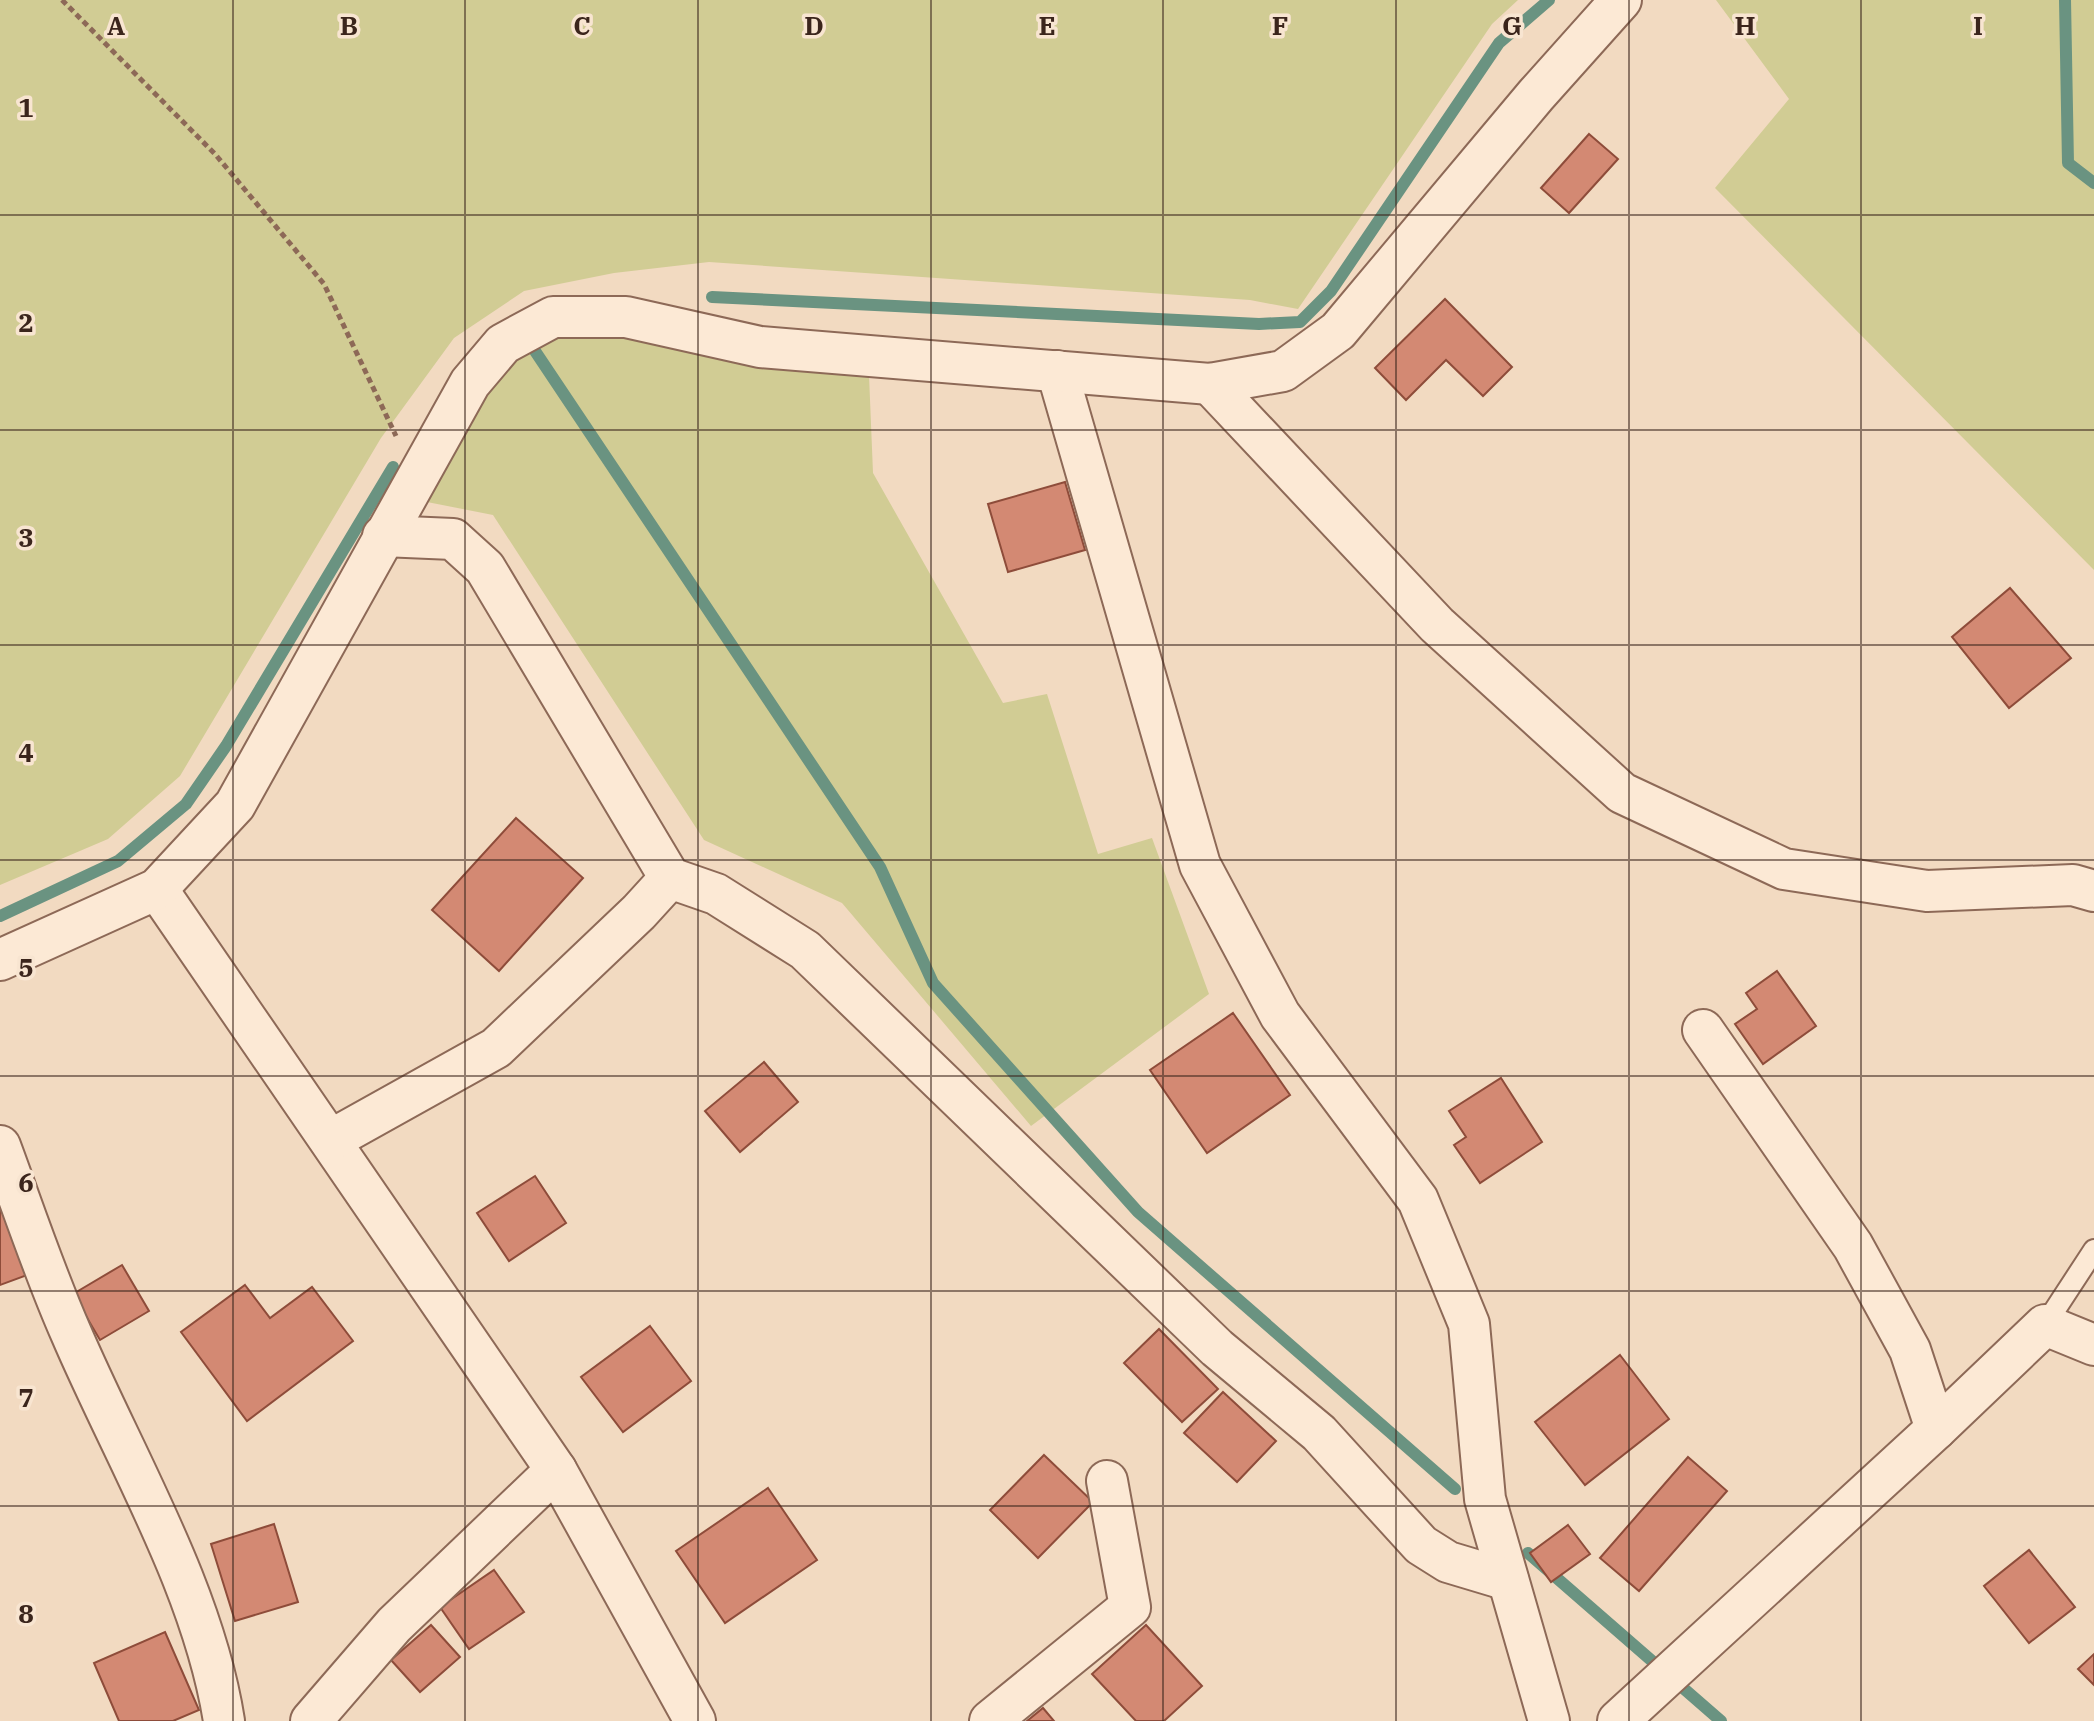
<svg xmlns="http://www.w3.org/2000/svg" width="2094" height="1721" font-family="'IBM Plex Serif',serif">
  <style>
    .green { fill: #d1cc94 }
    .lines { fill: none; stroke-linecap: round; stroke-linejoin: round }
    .stream { stroke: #6a9381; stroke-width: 12 }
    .building { fill: #d38973; stroke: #8e4c3a; stroke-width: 2 }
    .service-casing { stroke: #8d6957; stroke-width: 24 }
    .minor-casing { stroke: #8d6957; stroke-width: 44 }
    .path { stroke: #8d6957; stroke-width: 5; stroke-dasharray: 6 4; stroke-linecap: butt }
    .service { stroke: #fce9d5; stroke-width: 20 }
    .minor { stroke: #fce9d5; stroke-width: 40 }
    .grid { fill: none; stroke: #3b251c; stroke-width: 2; stroke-opacity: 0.55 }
    .grid-label { font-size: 26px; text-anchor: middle; font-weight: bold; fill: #3b251c; stroke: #f8e5d1; stroke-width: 7; stroke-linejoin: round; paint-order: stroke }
  </style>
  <rect width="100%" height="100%" fill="#f2dac1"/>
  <g class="green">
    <path d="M 0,0 L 1518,0 L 1492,24 L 1298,309 L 1250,300 L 709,262 L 614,273 L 524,291 L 454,338 L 381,438 L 180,776 L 108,839 L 0,885 Z"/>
    <path d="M 1716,0 L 2094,0 L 2094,570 L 1715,188 L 1789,99 Z"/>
    <path d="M 566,327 L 869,375 L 873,473 L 1003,703 L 1047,694 L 1098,854 L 1152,838 L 1209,994 L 1031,1126 L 842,903 L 704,840 L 493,515 L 422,501 L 499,367 Z"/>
  </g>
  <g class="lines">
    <g class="stream">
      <path d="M 2065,0 L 2068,163 L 2094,183"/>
      <path d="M 712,297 L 1259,324 L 1300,322 L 1331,291 L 1499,43 L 1549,0"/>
      <path d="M 535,351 L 880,867 L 933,983 L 1138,1212 L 1455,1489"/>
      <path d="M 0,916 L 118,861 L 186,804 L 226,746 L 393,467"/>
      <path d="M 1528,1553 L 1721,1721"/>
    </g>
  </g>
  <g class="building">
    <path d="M 1589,134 L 1618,159 L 1569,213 L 1541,188 Z"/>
    <path d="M 1445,299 L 1512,367 L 1483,396 L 1446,360 L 1406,400 L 1375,368 Z"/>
    <path d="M 1065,482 L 1085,550 L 1008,572 L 988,504 Z"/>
    <path d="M 2010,588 L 2071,658 L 2009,708 L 1952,637 Z"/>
    <path d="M 516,818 L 583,878 L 499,971 L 432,910 Z"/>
    <path d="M 1777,971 L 1816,1026 L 1763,1064 L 1735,1024 L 1757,1009 L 1746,993 Z"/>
    <path d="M 1233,1013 L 1290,1095 L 1207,1153 L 1150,1070 Z"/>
    <path d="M 764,1062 L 798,1102 L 740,1152 L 705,1111 Z"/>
    <path d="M 1501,1078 L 1542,1142 L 1480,1183 L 1454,1145 L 1466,1137 L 1449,1111 Z"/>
    <path d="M 535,1176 L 566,1223 L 509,1261 L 477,1213 Z"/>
    <path d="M 0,1204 L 30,1274 L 0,1285 Z"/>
    <path d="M 122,1265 L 149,1311 L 100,1340 L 73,1294 Z"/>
    <path d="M 245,1285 L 270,1318 L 312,1287 L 353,1341 L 247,1421 L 181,1332 Z"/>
    <path d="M 650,1326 L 691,1381 L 623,1432 L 581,1377 Z"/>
    <path d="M 1159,1329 L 1218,1389 L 1182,1422 L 1124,1363 Z"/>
    <path d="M 1620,1355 L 1669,1419 L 1585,1485 L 1535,1422 Z"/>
    <path d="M 1223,1392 L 1276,1441 L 1237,1482 L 1184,1433 Z"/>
    <path d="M 1044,1455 L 1093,1502 L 1038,1558 L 990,1510 Z"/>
    <path d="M 1688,1457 L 1727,1491 L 1639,1591 L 1600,1558 Z"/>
    <path d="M 768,1488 L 817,1560 L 725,1623 L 676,1551 Z"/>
    <path d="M 274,1524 L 298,1602 L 235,1621 L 211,1544 Z"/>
    <path d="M 1568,1525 L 1590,1554 L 1551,1582 L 1530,1553 Z"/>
    <path d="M 2029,1550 L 2075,1607 L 2029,1643 L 1984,1586 Z"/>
    <path d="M 494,1570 L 524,1612 L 469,1649 L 440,1607 Z"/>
    <path d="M 431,1625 L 460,1657 L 420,1692 L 391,1660 Z"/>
    <path d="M 1146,1625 L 1202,1686 L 1164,1721 L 1136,1721 L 1092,1674 Z"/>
    <path d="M 165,1632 L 199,1710 L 173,1721 L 119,1721 L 94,1663 Z"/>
    <path d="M 2094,1654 L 2094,1685 L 2078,1669 Z"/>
    <path d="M 1043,1708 L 1054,1721 L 1027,1721 Z"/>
  </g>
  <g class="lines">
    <defs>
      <path id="service" d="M 2045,1325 L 2094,1250"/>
      <g id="minor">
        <path d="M 1057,371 L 1200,865 L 1280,1015 L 1418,1200 L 1469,1324 L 1485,1499 L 1549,1721"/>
        <path d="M 1210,384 L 1437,625 L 1622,793 L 1784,869 L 1927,891 L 2073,885 L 2094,891"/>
        <path d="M 383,536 L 453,539 L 485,568 L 670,878 L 716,894 L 805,950 L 1217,1348 L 1319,1433 L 1421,1545 L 1448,1562 L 1508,1580"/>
        <path d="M 157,889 L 556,1470 L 695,1721"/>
        <path d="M 0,960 L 157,889 L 235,805 L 470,383 L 503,344 L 553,317 L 626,317 L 760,347 L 1210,384 L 1283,371 L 1338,331 L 1536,95 L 1621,0"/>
        <path d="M 331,1140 L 496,1048 L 639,912 L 670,878"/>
        <path d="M 0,1146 C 23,1208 44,1272 71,1333 C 124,1457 203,1587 224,1721"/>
        <path d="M 1936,1429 L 2045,1325 L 2094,1345"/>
        <path d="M 311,1721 L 394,1625 L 556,1470"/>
        <path d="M 990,1721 L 1130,1607 L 1107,1481"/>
        <path d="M 1618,1721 L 1936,1429 L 1910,1350 L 1853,1246 L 1703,1030"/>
      </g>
    </defs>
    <use href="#service" class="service-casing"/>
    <use href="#minor" class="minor-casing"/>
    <path class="path" d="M 62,0 L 215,154 L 324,284 L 396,436"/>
    <use href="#service" class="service"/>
    <use href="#minor" class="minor"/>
  </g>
  <path class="grid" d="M 233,0 L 233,1721M 465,0 L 465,1721M 698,0 L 698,1721M 931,0 L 931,1721M 1163,0 L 1163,1721M 1396,0 L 1396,1721M 1629,0 L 1629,1721M 1861,0 L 1861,1721M 0,215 L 2094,215M 0,430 L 2094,430M 0,645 L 2094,645M 0,860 L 2094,860M 0,1076 L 2094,1076M 0,1291 L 2094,1291M 0,1506 L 2094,1506"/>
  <g class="grid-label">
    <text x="116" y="35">A</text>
    <text x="349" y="35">B</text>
    <text x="582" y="35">C</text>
    <text x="814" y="35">D</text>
    <text x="1047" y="35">E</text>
    <text x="1280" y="35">F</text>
    <text x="1512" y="35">G</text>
    <text x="1745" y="35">H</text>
    <text x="1978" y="35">I</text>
    <text x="26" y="117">1</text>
    <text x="26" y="332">2</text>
    <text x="26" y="547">3</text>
    <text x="26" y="762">4</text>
    <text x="26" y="977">5</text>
    <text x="26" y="1192">6</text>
    <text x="26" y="1407">7</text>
    <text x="26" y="1623">8</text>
  </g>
</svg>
